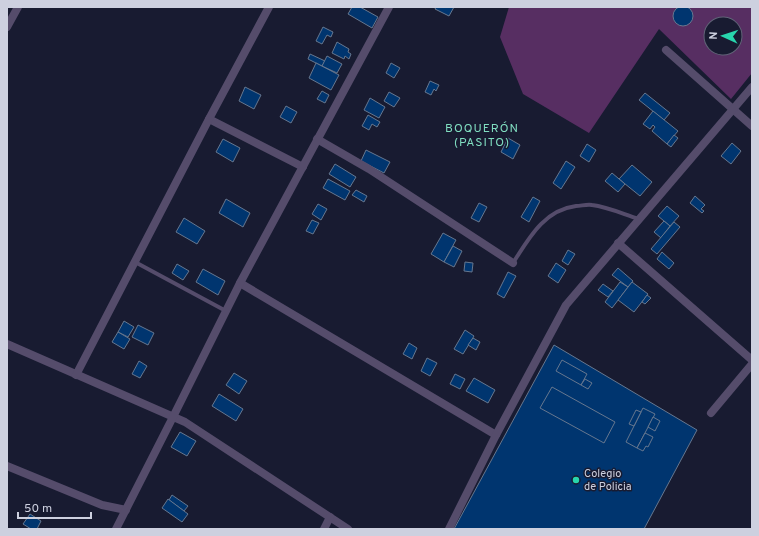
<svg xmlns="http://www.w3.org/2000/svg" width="759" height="536" font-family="Overpass,sans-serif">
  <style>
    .green { fill: #572e62; fill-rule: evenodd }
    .building { fill: #00356f; stroke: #66778f }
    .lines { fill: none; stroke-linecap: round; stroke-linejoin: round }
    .lane { stroke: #554c6b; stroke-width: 4 }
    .street { stroke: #554c6b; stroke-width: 8 }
    .poi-dot { fill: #28d5ad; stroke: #181b31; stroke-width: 1.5 }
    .labels { text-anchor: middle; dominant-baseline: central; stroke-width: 3; stroke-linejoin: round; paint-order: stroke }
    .poi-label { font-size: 11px; fill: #cdd0df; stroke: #181b31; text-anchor: start }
    .neighbourhood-label { font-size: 12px; letter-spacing: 1px; fill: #80dec1; stroke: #181b31 }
  </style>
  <rect width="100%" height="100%" fill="#181b31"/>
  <path class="green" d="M 509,7 L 752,7 L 752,73 L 731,99 L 659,29 L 589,133 L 523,94 L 500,37 ZM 711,24 L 735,24 L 735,48 L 711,48 Z"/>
  <g class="building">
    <circle cx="683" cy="16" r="10"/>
    <path d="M 352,7 L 360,7 L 378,17 L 372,28 L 348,14 Z"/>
    <path d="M 436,7 L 454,7 L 449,16 L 435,9 Z"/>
    <path d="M 323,27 L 333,32 L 331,37 L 327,35 L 322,44 L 316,41 Z"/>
    <path d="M 337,42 L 349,49 L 348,52 L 351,54 L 349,59 L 345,56 L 344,59 L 332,53 Z"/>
    <path d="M 310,54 L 325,61 L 322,66 L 308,59 Z"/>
    <path d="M 327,56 L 342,64 L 337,73 L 322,66 Z"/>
    <path d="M 316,63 L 339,75 L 331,90 L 309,78 Z"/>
    <path d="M 391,63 L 400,68 L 394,78 L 386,73 Z"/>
    <path d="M 430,81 L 439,85 L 436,91 L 434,89 L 431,95 L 425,92 Z"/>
    <path d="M 245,87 L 261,95 L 254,109 L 239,101 Z"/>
    <path d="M 322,91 L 329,95 L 325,103 L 317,99 Z"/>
    <path d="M 389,92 L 400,98 L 394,107 L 384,101 Z"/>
    <path d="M 645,93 L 670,113 L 664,120 L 639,100 Z"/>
    <path d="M 370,98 L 385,107 L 379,118 L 364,110 Z"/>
    <path d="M 286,106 L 297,112 L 291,123 L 280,117 Z"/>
    <path d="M 653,111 L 678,131 L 667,144 L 652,131 L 655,127 L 653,125 L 650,129 L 643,124 Z"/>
    <path d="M 368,115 L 380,122 L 377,127 L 372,124 L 369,130 L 362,126 Z"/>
    <path d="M 674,135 L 678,138 L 671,147 L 667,144 Z"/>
    <path d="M 508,138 L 520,145 L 513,159 L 501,152 Z"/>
    <path d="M 223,139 L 240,148 L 233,162 L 216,152 Z"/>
    <path d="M 732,143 L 741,151 L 731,164 L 721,156 Z"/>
    <path d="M 587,144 L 596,150 L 589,162 L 580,156 Z"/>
    <path d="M 366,150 L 390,162 L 384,173 L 361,161 Z"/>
    <path d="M 566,161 L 575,167 L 561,189 L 553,183 Z"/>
    <path d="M 335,164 L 356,177 L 350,187 L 329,174 Z"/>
    <path d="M 632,165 L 652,182 L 640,196 L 619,179 Z"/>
    <path d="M 612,173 L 625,184 L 618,192 L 605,181 Z"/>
    <path d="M 328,179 L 350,191 L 345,200 L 323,188 Z"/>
    <path d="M 356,190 L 367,196 L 364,202 L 352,195 Z"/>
    <path d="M 695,196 L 705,205 L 701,209 L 704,211 L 702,213 L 690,203 Z"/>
    <path d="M 533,197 L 540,201 L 529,222 L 521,217 Z"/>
    <path d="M 226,199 L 250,213 L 243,227 L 219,213 Z"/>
    <path d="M 479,203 L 487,207 L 479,222 L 471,218 Z"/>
    <path d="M 318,204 L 327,209 L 321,220 L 312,214 Z"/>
    <path d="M 667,206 L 679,216 L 670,226 L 658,216 Z"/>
    <path d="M 184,218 L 205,231 L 197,244 L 176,232 Z"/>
    <path d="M 312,220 L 319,223 L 313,234 L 306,231 Z"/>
    <path d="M 664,221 L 670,226 L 661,238 L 654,232 Z"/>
    <path d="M 674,222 L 680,227 L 657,254 L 651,249 Z"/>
    <path d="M 443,233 L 456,240 L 444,262 L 431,254 Z"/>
    <path d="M 453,246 L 462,251 L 454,267 L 444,262 Z"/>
    <path d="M 568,250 L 575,254 L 568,265 L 562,261 Z"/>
    <path d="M 662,252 L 674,263 L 669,269 L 657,259 Z"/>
    <path d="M 465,262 L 473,263 L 472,272 L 464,271 Z"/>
    <path d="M 556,263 L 566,270 L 558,283 L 548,276 Z"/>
    <path d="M 177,264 L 189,271 L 183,280 L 172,273 Z"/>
    <path d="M 618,268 L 633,281 L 628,287 L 612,275 Z"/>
    <path d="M 203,269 L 225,281 L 218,295 L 196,282 Z"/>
    <path d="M 508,272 L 516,276 L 504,298 L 497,294 Z"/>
    <path d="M 620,282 L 628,287 L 612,308 L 605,302 Z"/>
    <path d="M 632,282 L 648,294 L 634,312 L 618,300 Z"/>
    <path d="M 603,284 L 613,291 L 608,297 L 598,290 Z"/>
    <path d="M 647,295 L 651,298 L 645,304 L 642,302 Z"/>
    <path d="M 124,321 L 134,327 L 128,337 L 118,332 Z"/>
    <path d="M 138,325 L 154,333 L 148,345 L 132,337 Z"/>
    <path d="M 465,330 L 474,336 L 463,354 L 454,349 Z"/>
    <path d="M 118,332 L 130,339 L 124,349 L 112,342 Z"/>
    <path d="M 473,338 L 480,342 L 476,350 L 468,345 Z"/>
    <path d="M 409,343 L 417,348 L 412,359 L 403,354 Z"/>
    <path d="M 554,345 L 697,430 L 644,529 L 454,529 Z"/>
    <path d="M 427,358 L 437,363 L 430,376 L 421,371 Z"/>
    <path d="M 562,360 L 587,374 L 581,385 L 556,371 Z"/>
    <path d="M 139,361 L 147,366 L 140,378 L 132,374 Z"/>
    <path d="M 234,373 L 247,381 L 239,394 L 226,385 Z"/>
    <path d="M 455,374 L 465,379 L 460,389 L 450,384 Z"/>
    <path d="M 474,378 L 495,390 L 488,403 L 466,391 Z"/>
    <path d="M 585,379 L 592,383 L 588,389 L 581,385 Z"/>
    <path d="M 552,387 L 615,422 L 604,443 L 540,408 Z"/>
    <path d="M 219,394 L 243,409 L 236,421 L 212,406 Z"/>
    <path d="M 643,408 L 655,414 L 637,448 L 626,442 Z"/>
    <path d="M 636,410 L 641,412 L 634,426 L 629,424 Z"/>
    <path d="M 653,417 L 660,421 L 655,431 L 648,427 Z"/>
    <path d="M 180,432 L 196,441 L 187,456 L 171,447 Z"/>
    <path d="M 645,433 L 653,437 L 648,447 L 646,446 L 643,451 L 637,448 Z"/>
    <path d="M 172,495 L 188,506 L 184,511 L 169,500 Z"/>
    <path d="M 168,499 L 188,514 L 182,522 L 162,508 Z"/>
    <path d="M 30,514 L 41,521 L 37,529 L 31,529 L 23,524 Z"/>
  </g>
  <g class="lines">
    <g class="lane">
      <path d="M 135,262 L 226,311"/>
      <path d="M 513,263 C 529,238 544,210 576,206 C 581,206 587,204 592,205 C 608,207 623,214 639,219"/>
    </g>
    <g class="street">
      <path d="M 7,27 L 18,7"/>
      <path d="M 666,50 L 752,126"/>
      <path d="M 209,119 L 303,167"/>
      <path d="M 317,139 L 369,169 L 513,263"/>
      <path d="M 618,243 L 752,360"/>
      <path d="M 240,283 L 496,435"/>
      <path d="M 7,344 L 185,422 L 348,529"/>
      <path d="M 76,375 L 209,119 L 269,7"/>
      <path d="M 711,413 L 752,364"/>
      <path d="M 7,466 L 102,505 L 126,510"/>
      <path d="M 116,529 L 173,417 L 240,283 L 389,7"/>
      <path d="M 324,529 L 330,517"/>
      <path d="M 449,529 L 496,435 L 566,305 L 752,87"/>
    </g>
  </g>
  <circle class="poi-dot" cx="576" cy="480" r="4"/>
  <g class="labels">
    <g class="poi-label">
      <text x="584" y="474">Colegio<tspan x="584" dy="13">de Policia</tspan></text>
    </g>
    <g class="neighbourhood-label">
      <text x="482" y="129">BOQUERÓN<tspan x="482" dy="14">(PASITO)</tspan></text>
    </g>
  </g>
  <rect width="759" height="536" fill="none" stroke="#cdd0df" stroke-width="16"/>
  <g transform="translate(723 36) rotate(273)"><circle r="19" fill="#181b31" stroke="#606377"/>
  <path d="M0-3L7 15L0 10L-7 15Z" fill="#28d5ad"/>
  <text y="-6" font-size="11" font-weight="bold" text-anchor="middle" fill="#cdd0df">N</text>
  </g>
  <path d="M18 512v6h73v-6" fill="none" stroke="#cdd0df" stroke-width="2"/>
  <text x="24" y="512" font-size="12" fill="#cdd0df" stroke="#181b31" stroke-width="3" paint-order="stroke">50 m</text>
</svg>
